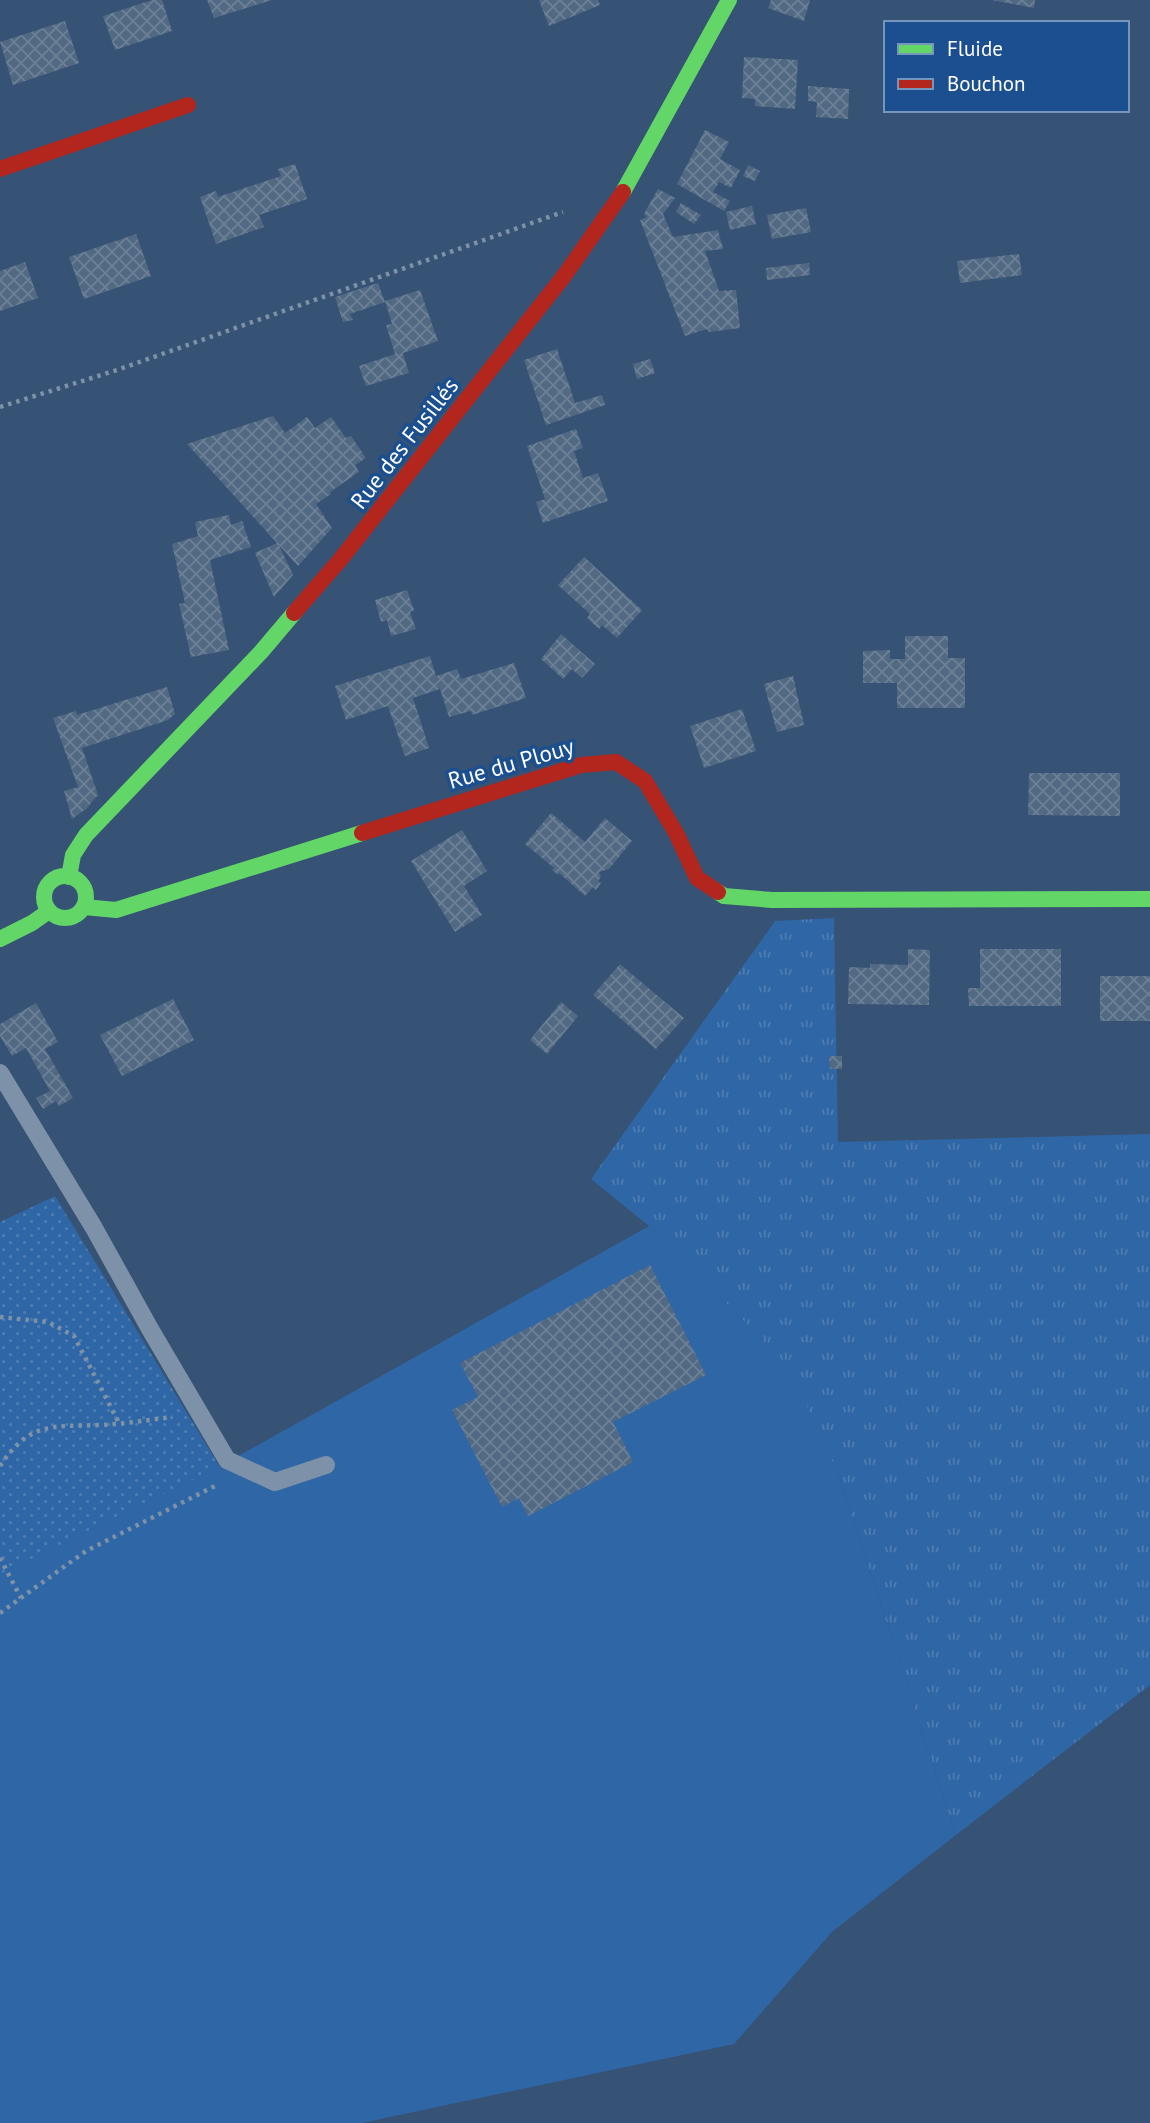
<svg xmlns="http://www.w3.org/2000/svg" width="1150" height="2123" font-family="'PT Sans',sans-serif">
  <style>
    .grass { fill: url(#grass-tufts) }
    .park { fill: url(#park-dots) }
    .pitch { fill: #2f66a5 }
    .building { fill: url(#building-cross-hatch) }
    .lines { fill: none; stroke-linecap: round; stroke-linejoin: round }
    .path { stroke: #7d92a8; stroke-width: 4.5; stroke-dasharray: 3.5 5; stroke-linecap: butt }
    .lane { stroke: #7d92a8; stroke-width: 18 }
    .fast { stroke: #63d668; stroke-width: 16 }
    .jam { stroke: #b3261e; stroke-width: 16 }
    .labels { text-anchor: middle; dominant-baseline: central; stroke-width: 7; stroke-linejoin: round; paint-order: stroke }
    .street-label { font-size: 23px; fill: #fff; stroke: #1b4f8f }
  </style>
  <defs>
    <pattern id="grass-tufts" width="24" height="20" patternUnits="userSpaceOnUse" patternTransform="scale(1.75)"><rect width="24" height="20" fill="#2f66a5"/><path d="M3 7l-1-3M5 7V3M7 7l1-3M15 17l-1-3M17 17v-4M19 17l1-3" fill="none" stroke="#4e7db2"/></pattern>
    <pattern id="park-dots" width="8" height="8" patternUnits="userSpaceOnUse" patternTransform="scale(1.75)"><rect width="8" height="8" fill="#2f66a5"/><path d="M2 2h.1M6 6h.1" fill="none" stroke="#4e7db2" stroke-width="1.8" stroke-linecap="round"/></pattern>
    <pattern id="building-cross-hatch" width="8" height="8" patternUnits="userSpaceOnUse" patternTransform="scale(1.75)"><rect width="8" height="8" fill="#526984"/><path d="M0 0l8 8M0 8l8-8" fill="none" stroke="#6c8096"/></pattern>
  </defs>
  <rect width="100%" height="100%" fill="#365274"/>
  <path class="grass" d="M 834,918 L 838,1142 L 1150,1134 L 1150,1685 L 956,1835 L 838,1473 L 762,1339 L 649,1226 L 591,1179 L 775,921 Z"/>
  <path class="park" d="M 55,1196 L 229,1482 L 0,1654 L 0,1222 Z"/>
  <path class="pitch" d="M 649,1226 L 762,1339 L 794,1379 L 838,1473 L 956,1835 L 832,1932 L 734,2044 L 362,2123 L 0,2123 L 0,1574 L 215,1469 Z"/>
  <g class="building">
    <path d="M 152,0 L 162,0 L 172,31 L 115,50 L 103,16 Z"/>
    <path d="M 207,0 L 272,0 L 214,18 Z"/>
    <path d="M 539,0 L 598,0 L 600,5 L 549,26 Z"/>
    <path d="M 771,0 L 810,0 L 804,21 L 768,8 Z"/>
    <path d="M 992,0 L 1035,0 L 1034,8 Z"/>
    <path d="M 65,21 L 79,63 L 13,85 L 0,42 Z"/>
    <path d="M 744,57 L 798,60 L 795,109 L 755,106 L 755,99 L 742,98 Z"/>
    <path d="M 808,86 L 849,89 L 848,119 L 816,117 L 817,102 L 808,101 Z"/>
    <path d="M 705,130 L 729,142 L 720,159 L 740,170 L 731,188 L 719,182 L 713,192 L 730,201 L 724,211 L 677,184 Z"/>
    <path d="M 295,164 L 307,199 L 259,215 L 264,227 L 216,244 L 200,197 L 216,191 L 218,197 L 281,176 L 278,169 Z"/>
    <path d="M 748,165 L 760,171 L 755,181 L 743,176 Z"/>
    <path d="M 658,189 L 675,198 L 663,214 L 673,237 L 718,230 L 723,249 L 705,251 L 719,291 L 736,290 L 740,328 L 709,332 L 707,329 L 685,336 L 640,220 L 647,217 L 644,214 Z"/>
    <path d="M 681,203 L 701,215 L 694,224 L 676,212 Z"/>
    <path d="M 752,206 L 756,224 L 730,230 L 726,212 Z"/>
    <path d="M 806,208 L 811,232 L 772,239 L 767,215 Z"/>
    <path d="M 136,234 L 151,276 L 84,299 L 69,257 Z"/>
    <path d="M 1019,254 L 1022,275 L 960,283 L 957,261 Z"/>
    <path d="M 25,262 L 38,298 L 0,311 L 0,271 Z"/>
    <path d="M 809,263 L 810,275 L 767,280 L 766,268 Z"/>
    <path d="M 378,283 L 385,302 L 350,314 L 353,320 L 343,322 L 335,297 Z"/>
    <path d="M 420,290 L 438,341 L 403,353 L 409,373 L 366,386 L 359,366 L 395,354 L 386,325 L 392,324 L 385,301 Z"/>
    <path d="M 557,349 L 575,403 L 602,395 L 605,405 L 546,425 L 524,360 Z"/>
    <path d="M 650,359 L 655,373 L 637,379 L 633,364 Z"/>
    <path d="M 273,416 L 285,433 L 307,417 L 315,428 L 331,417 L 346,438 L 351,436 L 366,458 L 355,465 L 359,472 L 330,492 L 331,494 L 316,504 L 332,528 L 298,566 L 279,545 L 293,575 L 274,597 L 255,553 L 277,543 L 187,444 Z"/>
    <path d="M 576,429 L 583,448 L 574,451 L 583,478 L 598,473 L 608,501 L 543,523 L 536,502 L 545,499 L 527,446 Z"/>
    <path d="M 229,515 L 231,525 L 242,521 L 251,547 L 210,560 L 229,650 L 191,657 L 179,604 L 185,603 L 172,544 L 198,536 L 195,522 Z"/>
    <path d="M 584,557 L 642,610 L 617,638 L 602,625 L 599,629 L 587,618 L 590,614 L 558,585 Z"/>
    <path d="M 407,590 L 414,610 L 410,612 L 416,629 L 391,636 L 387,620 L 381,622 L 375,600 Z"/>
    <path d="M 561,634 L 595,664 L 582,678 L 572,669 L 563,679 L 541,659 Z"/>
    <path d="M 905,636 L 948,636 L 948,658 L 965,658 L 965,708 L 897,708 L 897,683 L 863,683 L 863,651 L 890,650 L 890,659 L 905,659 Z"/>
    <path d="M 430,656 L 436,676 L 457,669 L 461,679 L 514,663 L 526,698 L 472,715 L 471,711 L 449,717 L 440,689 L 413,698 L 429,748 L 405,756 L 388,706 L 346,720 L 335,686 Z"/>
    <path d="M 793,676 L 804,725 L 777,732 L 764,684 Z"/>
    <path d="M 167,687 L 175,714 L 168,720 L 82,748 L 98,795 L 86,809 L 72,819 L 64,791 L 78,787 L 53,718 L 76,711 L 77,715 Z"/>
    <path d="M 742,709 L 756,751 L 704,768 L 690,726 Z"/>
    <path d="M 1029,773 L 1120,773 L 1120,816 L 1028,815 Z"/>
    <path d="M 551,813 L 585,842 L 605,818 L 632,841 L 609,869 L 599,872 L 601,877 L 598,881 L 601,883 L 596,890 L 593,887 L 585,896 L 559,873 L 558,875 L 552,870 L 554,868 L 525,844 Z"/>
    <path d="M 462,830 L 487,871 L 464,886 L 482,915 L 455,932 L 411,861 Z"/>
    <path d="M 908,949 L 930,950 L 929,1005 L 848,1004 L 849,967 L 870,968 L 870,964 L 908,965 Z"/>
    <path d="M 980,949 L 1061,949 L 1061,1006 L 969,1006 L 968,988 L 980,988 Z"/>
    <path d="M 620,964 L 684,1018 L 656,1049 L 593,995 Z"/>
    <rect x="1100" y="976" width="50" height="45"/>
    <path d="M 173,999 L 194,1040 L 122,1076 L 100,1035 Z"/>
    <path d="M 561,1002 L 578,1016 L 547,1054 L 530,1040 Z"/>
    <path d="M 36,1003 L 58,1042 L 45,1049 L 73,1098 L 59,1106 L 56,1101 L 43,1109 L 36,1098 L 50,1091 L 26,1048 L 12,1056 L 0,1036 L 0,1024 Z"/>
    <path d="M 829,1056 L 842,1056 L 842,1069 L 830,1069 Z"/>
    <path d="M 650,1265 L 706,1375 L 613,1422 L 633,1462 L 528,1516 L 519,1498 L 502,1507 L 452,1410 L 478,1397 L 460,1363 Z"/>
  </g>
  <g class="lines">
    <g class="path">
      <path d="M 0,407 L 117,370 L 563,212"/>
      <path d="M 0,1317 L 48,1322 L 74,1336 L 119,1423"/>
      <path d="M 0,1466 C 30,1421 52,1427 101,1425 C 124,1424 148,1420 172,1417"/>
      <path d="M 0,1558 L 21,1598"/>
      <path d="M 0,1613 L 86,1551 L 219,1484"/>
    </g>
    <path class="lane" d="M 0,1073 L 94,1228 L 150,1329 L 227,1460 L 275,1482 L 326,1465"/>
    <g class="fast">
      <path d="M 623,192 L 729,0"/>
      <circle cx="65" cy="897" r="21"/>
      <path d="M 69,877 L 73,855 L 86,835 L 261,652 L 294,613"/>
      <path d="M 718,892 L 724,896 L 772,900 L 1150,899"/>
      <path d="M 84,907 L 116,910 L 362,833"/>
      <path d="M 0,939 L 32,923 L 49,911"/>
    </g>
    <g class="jam">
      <path d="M 0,169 L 188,105"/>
      <path d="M 294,613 L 340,560 L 564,276 L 623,192"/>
      <path d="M 362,833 L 581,765 L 616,762 L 645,781 L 676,833 L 697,878 L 718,892"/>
    </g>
  </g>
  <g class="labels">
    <g class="street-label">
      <text transform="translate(404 443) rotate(-52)">Rue des Fusillés</text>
      <text transform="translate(511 763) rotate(-16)">Rue du Plouy</text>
    </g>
  </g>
  <rect x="884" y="21" width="245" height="91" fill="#1b4f8f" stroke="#7695bc" stroke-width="2"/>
  <rect x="898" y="44" width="35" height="10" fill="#63d668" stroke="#7695bc" stroke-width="2"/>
  <text x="947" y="56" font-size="21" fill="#ffffff">Fluide</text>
  <rect x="898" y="79" width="35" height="10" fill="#b3261e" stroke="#7695bc" stroke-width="2"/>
  <text x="947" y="91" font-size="21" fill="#ffffff">Bouchon</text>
</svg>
